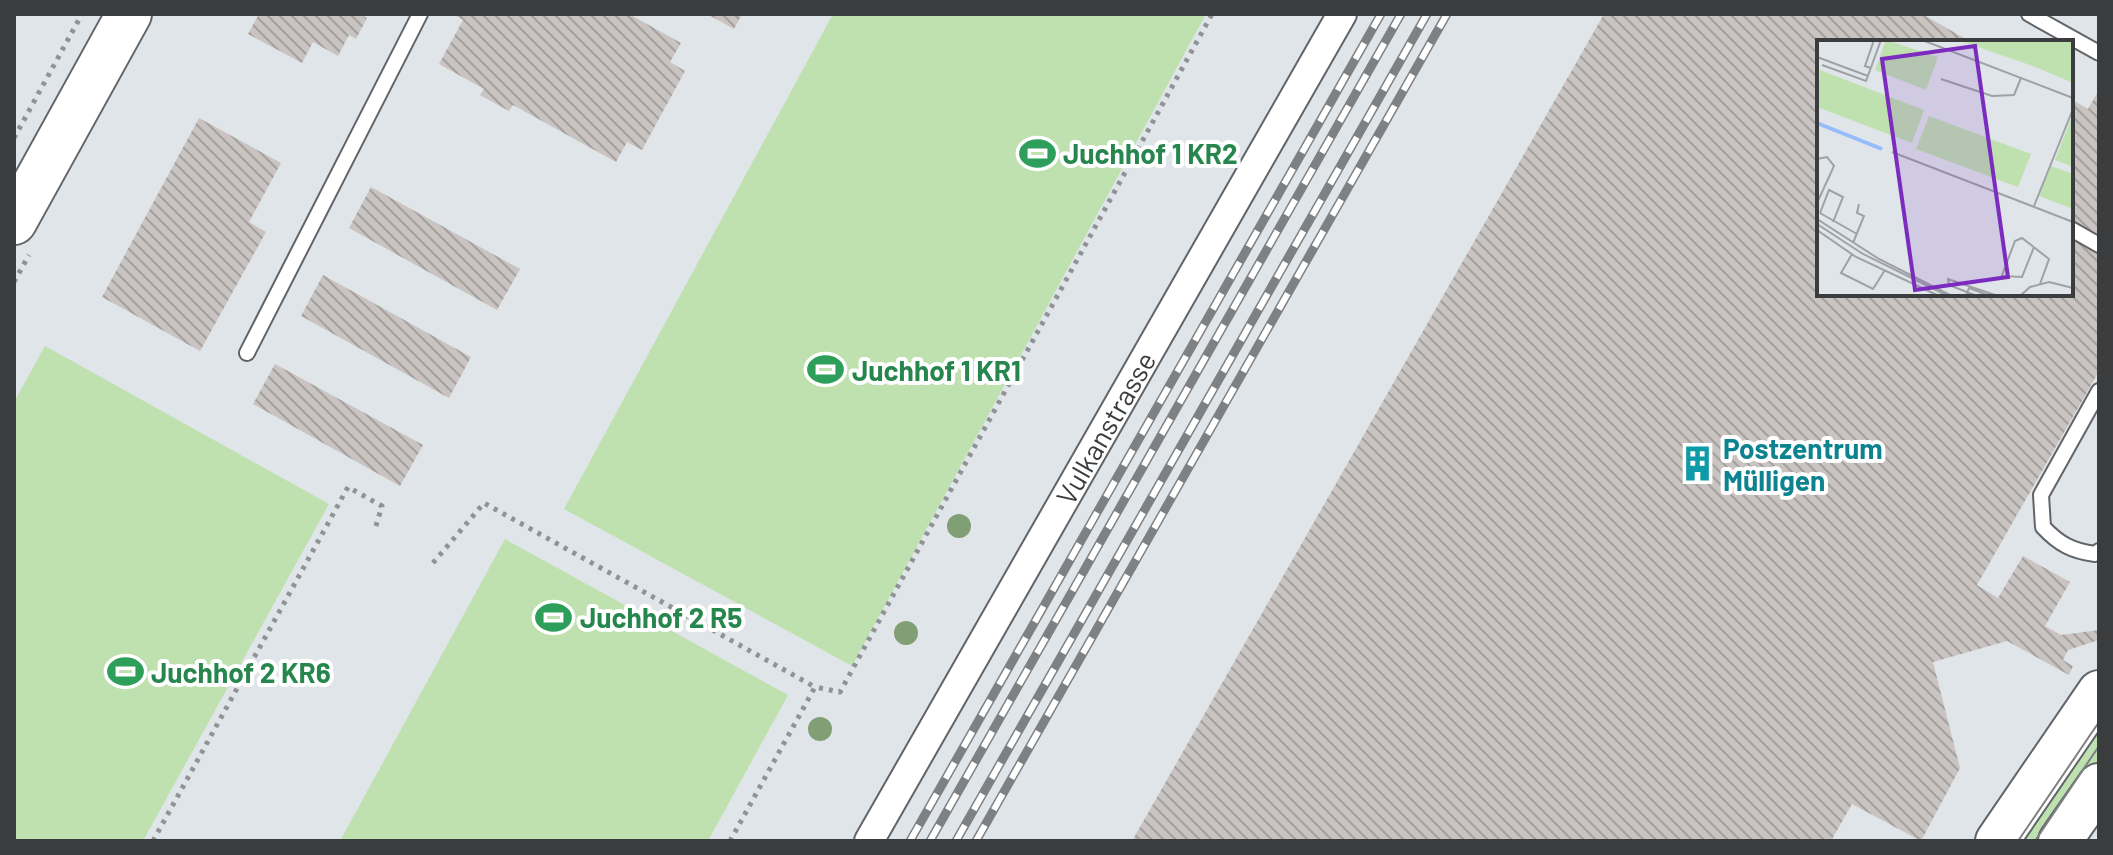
<svg xmlns="http://www.w3.org/2000/svg" width="2113" height="855" font-family="Barlow,sans-serif">
  <style>
    .green { fill: #bfe1af }
    .building { fill: url(#building-back-hatch) }
    .lines { fill: none; stroke-linecap: round; stroke-linejoin: round }
    .lane-casing { stroke: #616468; stroke-width: 18 }
    .street-casing { stroke: #616468; stroke-width: 32 }
    .secondary-casing { stroke: #616468; stroke-width: 46 }
    .primary-casing { stroke: #616468; stroke-width: 48 }
    .path { stroke: #909396; stroke-width: 5; stroke-dasharray: 4 6; stroke-linecap: butt }
    .lane { stroke: #fff; stroke-width: 14 }
    .street { stroke: #fff; stroke-width: 28 }
    .secondary { stroke: #fff; stroke-width: 42 }
    .primary { stroke: #fff; stroke-width: 44 }
    .tram { stroke: #7e8184; stroke-width: 2 }
    .rail-casing { stroke: #7e8184; stroke-width: 9 }
    .rail { stroke: #fff; stroke-width: 6; stroke-dasharray: 18; stroke-linecap: butt }
    .tree { fill: #819f74 }
    .labels { text-anchor: middle; dominant-baseline: central; stroke-width: 8; stroke-linejoin: round; paint-order: stroke }
    .leisure-label { font-size: 28px; font-weight: bold; fill: #27864d; stroke: #fff; text-anchor: start }
    .street-label { font-size: 28px; fill: #3a3c3e; stroke: #fff }
    .culture-label { font-size: 28px; font-weight: bold; fill: #0d838f; stroke: #fff; text-anchor: start }
    .inset-river { fill: none; stroke: #96bdfb; stroke-width: 4 }
    .inset-road { fill: none; stroke: #9ea1a5; stroke-width: 2 }
    .view { fill: #7b2cbf; fill-opacity: 0.15; stroke: #7b2cbf; stroke-width: 4 }
    .inset-edge { fill: none; stroke: #3a3c3e; stroke-width: 4 }
  </style>
  <defs>
    <pattern id="building-back-hatch" width="6" height="6" patternUnits="userSpaceOnUse" patternTransform="scale(2)"><rect width="6" height="6" fill="#c9c3c1"/><path d="M-1 5l2 2M0 0l6 6M5-1l2 2" fill="none" stroke="#a4a09e"/></pattern>
  </defs>
  <rect width="100%" height="100%" fill="#e0e5e9"/>
  <g class="green">
    <path d="M 833,14 L 1206,14 L 852,666 L 564,509 Z"/>
    <path d="M 45,346 L 329,504 L 143,841 L 14,841 L 14,402 Z"/>
    <path d="M 505,539 L 788,695 L 708,841 L 340,841 Z"/>
    <path d="M 2099,704 L 2099,761 L 2044,841 L 2007,841 Z"/>
  </g>
  <g class="building">
    <path d="M 259,14 L 359,14 L 367,18 L 356,39 L 349,35 L 338,56 L 313,42 L 302,63 L 248,34 Z"/>
    <path d="M 453,14 L 629,14 L 681,43 L 670,62 L 685,71 L 642,150 L 627,142 L 616,162 L 513,105 L 509,111 L 480,95 L 484,89 L 439,64 L 463,20 Z"/>
    <path d="M 707,14 L 742,14 L 734,29 Z"/>
    <path d="M 1604,14 L 1922,14 L 1971,42 L 1819,42 L 1819,294 L 2071,294 L 2071,99 L 2088,109 L 2099,90 L 2099,371 L 1977,585 L 1998,598 L 2023,556 L 2070,582 L 2045,626 L 2061,635 L 2099,630 L 2099,640 L 2068,650 L 2063,660 L 2073,666 L 2069,675 L 2007,641 L 1933,662 L 1960,768 L 1921,841 L 1852,804 L 1831,841 L 1132,841 Z"/>
    <path d="M 199,118 L 281,163 L 249,222 L 266,232 L 200,351 L 102,297 Z"/>
    <path d="M 371,187 L 520,269 L 497,310 L 349,228 Z"/>
    <path d="M 323,275 L 471,357 L 449,398 L 301,316 Z"/>
    <path d="M 275,364 L 423,445 L 400,486 L 253,404 Z"/>
  </g>
  <g class="lines">
    <defs>
      <g id="lane">
        <path d="M 2029,14 L 2099,53"/>
        <path d="M 2071,229 L 2099,245"/>
        <path d="M 247,353 L 420,14"/>
        <path d="M 2099,391 L 2041,495 L 2043,527 C 2059,544 2072,551 2095,554 L 2099,551"/>
      </g>
      <g id="street">
        <path id="s1" d="M 869,841 L 1342,14"/>
      </g>
      <g id="secondary">
        <path d="M 1997,841 L 2099,692"/>
        <path d="M 2060,841 L 2099,785"/>
      </g>
      <path id="primary" d="M 14,222 L 129,14"/>
    </defs>
    <use href="#lane" class="lane-casing"/>
    <use href="#street" class="street-casing"/>
    <use href="#secondary" class="secondary-casing"/>
    <use href="#primary" class="primary-casing"/>
    <g class="path">
      <path d="M 14,138 L 82,14"/>
      <path d="M 14,282 L 29,255"/>
      <path d="M 433,563 L 484,503 L 815,687"/>
      <path d="M 153,841 L 348,487 L 382,506 L 375,529"/>
      <path d="M 730,841 L 815,687 L 840,692 L 1212,14"/>
    </g>
    <use href="#lane" class="lane"/>
    <use href="#street" class="street"/>
    <use href="#secondary" class="secondary"/>
    <use href="#primary" class="primary"/>
    <g class="tram">
      <path d="M 2018,841 L 2099,722"/>
      <path d="M 2035,841 L 2099,746"/>
    </g>
    <defs>
      <g id="rail">
        <path d="M 910,841 L 1381,14"/>
        <path d="M 930,841 L 1401,14"/>
        <path d="M 956,841 L 1427,14"/>
        <path d="M 976,841 L 1447,14"/>
      </g>
    </defs>
    <use href="#rail" class="rail-casing"/>
    <use href="#rail" class="rail"/>
  </g>
  <g class="tree">
    <circle cx="959" cy="526" r="12"/>
    <circle cx="906" cy="633" r="12"/>
    <circle cx="820" cy="729" r="12"/>
  </g>
  <defs>
    <symbol id="stadium-bare" viewBox="-9 -9 18 18"><path d="M0-5a6.5 5 0 1 0 0 10a6.5 5 0 1 0 0-10ZM-3.5-1.8h7v3.6h-7Z" fill="#2e9e5b" stroke="#fff" stroke-width="2.5" paint-order="stroke"/></symbol>
    <symbol id="building-bare" viewBox="-9 -9 18 18"><path d="M-4-6H4V6H1V3H-1V6H-4ZM-2.5-4.3h1.7v1.8h-1.7ZM.8-4.3h1.7v1.8H.8ZM-2.5-1h1.7V.8h-1.7ZM.8-1h1.7V.8H.8Z" fill="#0f9aa8" stroke="#fff" stroke-width="2.5" paint-order="stroke"/></symbol>
  </defs>
  <g fill-rule="evenodd">
    <use href="#stadium-bare" x="1012" y="128" width="51" height="51"/>
    <use href="#stadium-bare" x="800" y="344" width="51" height="51"/>
    <use href="#building-bare" x="1672" y="438" width="51" height="51"/>
    <use href="#stadium-bare" x="528" y="592" width="51" height="51"/>
    <use href="#stadium-bare" x="100" y="646" width="51" height="51"/>
  </g>
  <g class="labels">
    <g class="leisure-label">
      <text x="1063" y="153">Juchhof 1 KR2</text>
      <text x="852" y="370">Juchhof 1 KR1</text>
      <text x="580" y="617">Juchhof 2 R5</text>
      <text x="151" y="672">Juchhof 2 KR6</text>
    </g>
    <g class="street-label">
      <text stroke="none"><textPath href="#s1" startOffset="476">Vulkanstrasse</textPath></text>
    </g>
    <g class="culture-label">
      <text x="1723" y="448">Postzentrum<tspan x="1723" dy="32">Mülligen</tspan></text>
    </g>
  </g>
  <g transform="translate(1817 40)">
    <rect width="256" height="256" fill="#e0e5e9"/>
    <path d="M 69,0 L 121,17 L 109,50 L 58,30 ZM 141,0 L 256,0 L 256,43 L 221,28 ZM 3,30 L 107,70 L 95,103 L 0,67 ZM 256,74 L 256,127 L 238,120 ZM 112,76 L 214,114 L 201,147 L 99,109 ZM 234,126 L 256,134 L 256,169 L 222,156 Z" fill="#bfe1af"/>
    <path class="inset-river" d="M 0,83 L 65,109"/>
    <path class="inset-road" d="M 105,0 L 256,58M 0,17 L 51,36M 5,25 L 49,41 L 64,0M 54,28 L 48,26 L 57,0M 124,39 L 175,56 L 197,55 L 204,38M 75,112 L 256,182M 0,119 L 10,117 L 17,126 L 0,163M 217,166 L 256,69M 3,173 L 12,150 L 26,157 L 16,182M 3,173 L 40,194M 0,179 L 62,219 L 135,256M 0,184 L 46,214 L 131,256M 0,190 L 39,217 L 122,256M 36,203 L 47,176 L 40,173 L 42,164M 35,214 L 24,233 L 56,249 L 68,230M 185,236 L 205,237 L 217,207M 184,238 L 198,201 L 205,198 L 232,219 L 223,244M 149,256 L 152,248 L 173,256M 160,256 L 132,245 L 131,239 L 181,256M 203,256 L 213,247 L 232,242 L 256,248"/>
    <path class="view" d="M 158,6 L 191,237 L 98,250 L 65,19 Z"/>
    <rect width="256" height="256" class="inset-edge"/>
  </g>
  <rect width="2113" height="855" fill="none" stroke="#3a3c3e" stroke-width="32"/>
</svg>
